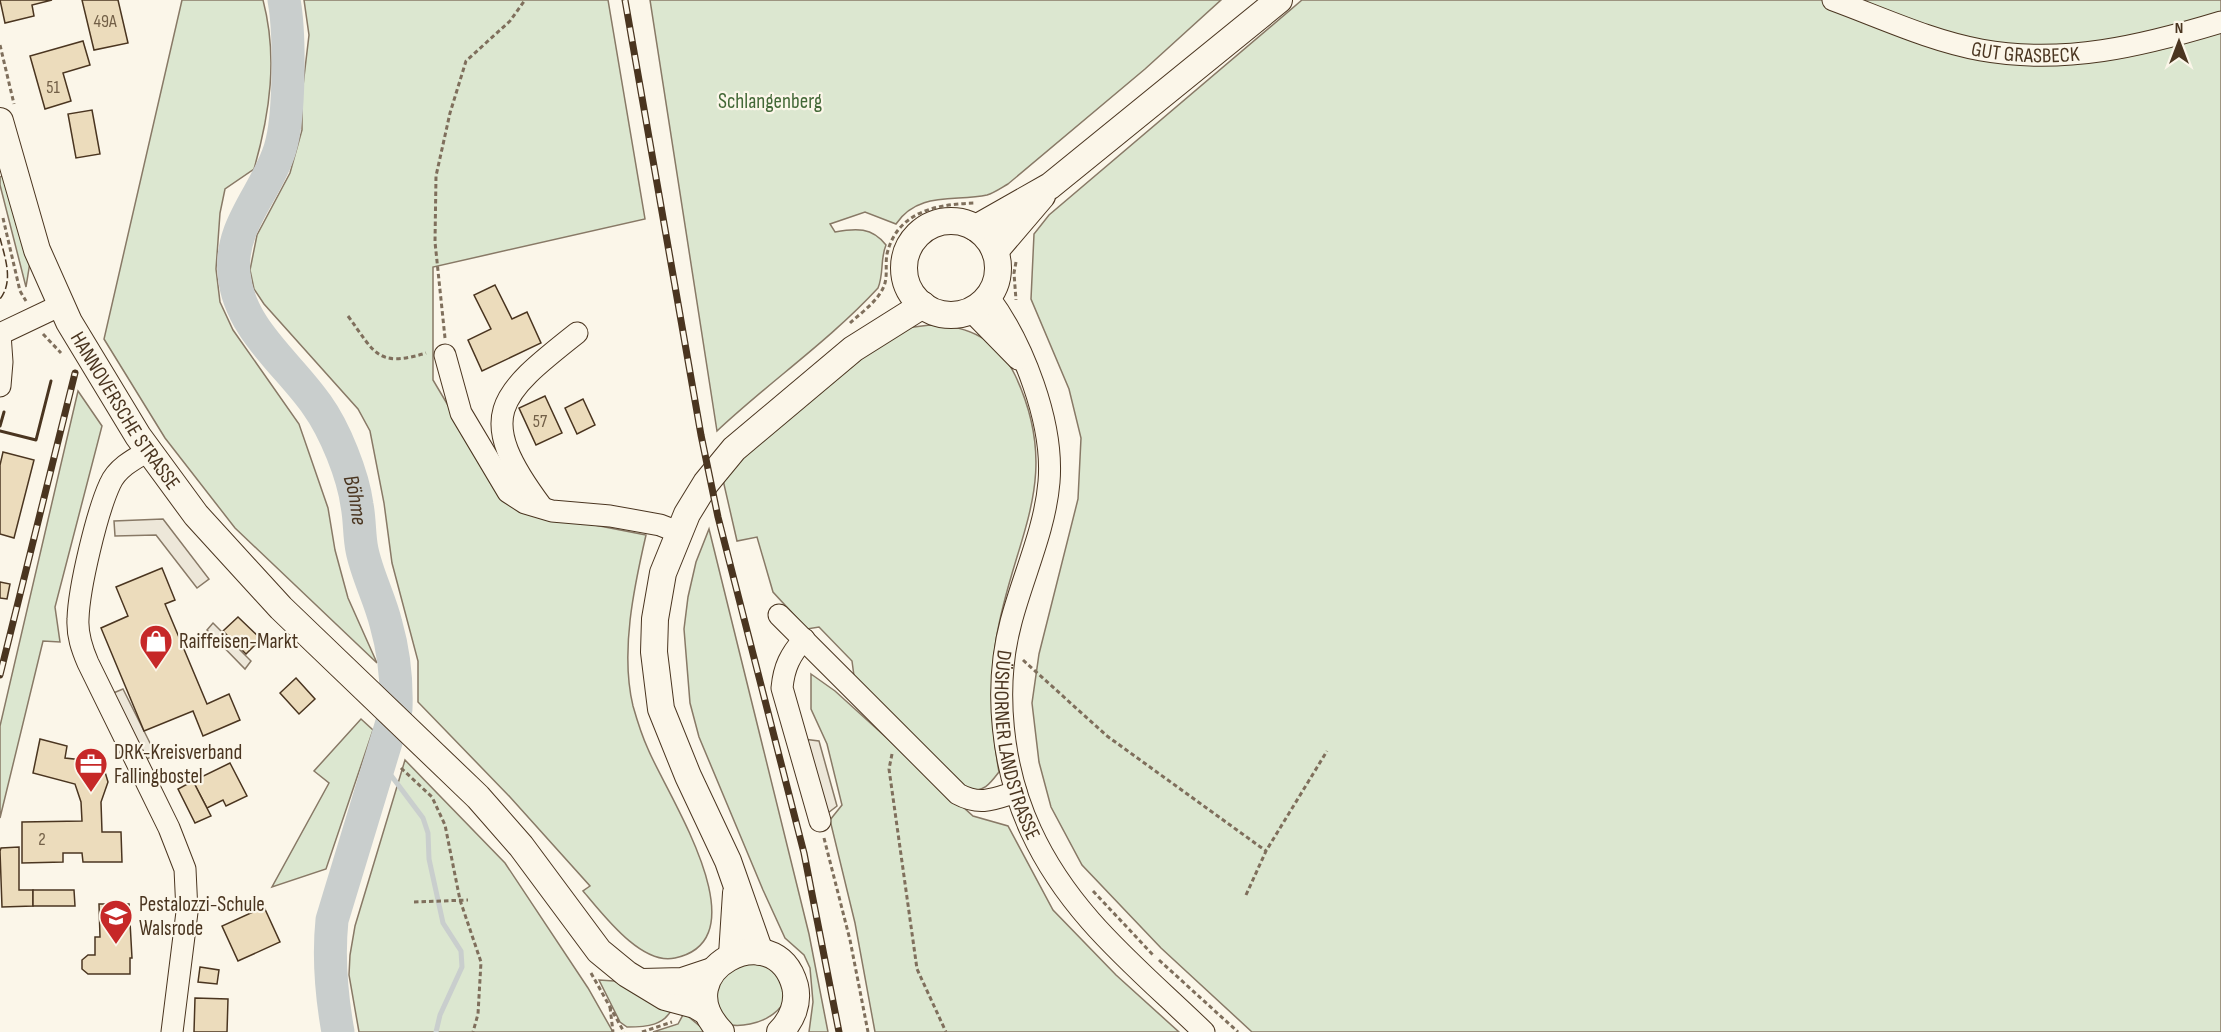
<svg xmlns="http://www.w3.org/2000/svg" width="2221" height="1032" font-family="'Sofia Sans Condensed',sans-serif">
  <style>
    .green { fill: #dce7d0; stroke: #887966; stroke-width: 1.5 }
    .parking { fill: #ede7d9; stroke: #887966; stroke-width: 1.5 }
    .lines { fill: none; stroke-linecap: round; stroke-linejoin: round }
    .stream { stroke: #c9cecd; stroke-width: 5 }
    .river { stroke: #c9cecd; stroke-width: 33 }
    .building { fill: #ecdcbc; stroke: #4a3520; stroke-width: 1.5 }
    .minor-casing { stroke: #4a3520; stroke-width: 23 }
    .major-casing { stroke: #4a3520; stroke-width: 28 }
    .path { stroke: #7f6f5c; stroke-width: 3; stroke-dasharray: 4.5 3; stroke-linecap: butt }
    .minor { stroke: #fbf6e9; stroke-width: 21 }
    .major { stroke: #fbf6e9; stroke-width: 26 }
    .rail-casing { stroke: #4a3520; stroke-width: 7 }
    .rail { stroke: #fbf6e9; stroke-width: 4.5; stroke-dasharray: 14; stroke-linecap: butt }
    .fence { stroke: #4a3520; stroke-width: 1.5; stroke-dasharray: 8 3; stroke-linecap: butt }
    .wall { stroke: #4a3520; stroke-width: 3 }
    .labels { text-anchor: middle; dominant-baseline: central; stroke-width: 4.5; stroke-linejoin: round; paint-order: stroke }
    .number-label { font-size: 18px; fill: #725f47 }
    .street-label { font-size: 21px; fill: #4a3520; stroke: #fbf6e9 }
    .park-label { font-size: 21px; fill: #436837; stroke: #fbf6e9 }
    .poi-label { font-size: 21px; fill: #4a3520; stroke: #fbf6e9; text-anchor: start }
    .water-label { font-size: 22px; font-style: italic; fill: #4a3520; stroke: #fbf6e9 }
  </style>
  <rect width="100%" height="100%" fill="#fbf6e9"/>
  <g class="green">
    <path d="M 182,0 L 263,0 C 278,57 270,113 254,169 L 225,189 L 220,213 L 216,269 L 220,302 L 233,330 L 299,424 L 328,508 L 335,550 L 348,598 L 377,663 L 235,528 L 165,438 L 104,339 Z"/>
    <path d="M 304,0 L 608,0 L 645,219 L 433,267 L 433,380 L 491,478 L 528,512 L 646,535 C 634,587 620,652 633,706 C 637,720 642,736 648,749 C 666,793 764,939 675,958 C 641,966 602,913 583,891 L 590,886 L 510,797 L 418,702 L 418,661 L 392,563 L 384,503 L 370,431 L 358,409 L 264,304 L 254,289 L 250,270 L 257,235 L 290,173 L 302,130 L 302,94 L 309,35 Z"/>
    <path d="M 650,0 L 1221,0 L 1145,69 L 1008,184 C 1001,188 994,193 987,195 C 955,202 918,191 896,224 L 865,212 L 830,224 L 835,232 C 856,228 872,227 886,245 C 880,259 884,274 878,288 C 829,341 769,382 717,431 Z"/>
    <path d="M 1302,0 L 2221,0 L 2221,1032 L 1252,1032 L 1161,948 L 1082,865 L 1051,807 L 1039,762 L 1032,703 L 1039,654 L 1078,499 L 1081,438 L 1069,389 L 1031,299 L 1034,234 L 1049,215 Z"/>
    <path d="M 4,175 L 30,262 L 26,287 L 0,185 L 0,177 Z"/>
    <path d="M 930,325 C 968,325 998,340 1015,375 C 1065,481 1012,539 996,640 C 989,685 991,728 999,772 C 989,785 985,791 968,791 L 854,676 L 852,661 L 819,627 L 807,629 L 773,592 L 757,537 L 737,541 L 723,480 L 737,463 L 785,421 L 898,329 Z"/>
    <path d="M 78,391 L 102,426 L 55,607 L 60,642 L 43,641 L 0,818 L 0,726 Z"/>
    <path d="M 709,529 L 809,934 L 828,1032 L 809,1032 L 813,1002 L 810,968 L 804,955 L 785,938 L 763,890 L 699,737 L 690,703 L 684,629 L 688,597 L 696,562 Z"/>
    <path d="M 811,674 L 835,691 L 973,816 L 1008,826 L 1053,910 L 1116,975 L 1179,1032 L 875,1032 L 855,923 L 830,820 L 842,805 L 827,744 L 811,709 Z"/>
    <path d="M 361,719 L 373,730 L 326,869 L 272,887 L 329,783 L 314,771 Z"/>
    <path d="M 405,760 L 505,863 L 588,988 L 613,1032 L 359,1032 L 349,975 L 350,955 L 355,926 Z"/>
    <path d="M 760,961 C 766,965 775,970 779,975 C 804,1006 756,1032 725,1024 C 718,1017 716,999 713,989 L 725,968 Z"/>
    <path d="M 599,980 L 614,981 L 673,1007 C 665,1026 646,1027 627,1027 L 620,1022 Z"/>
    <path d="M 684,1013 L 707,1032 L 653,1032 L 678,1024 Z"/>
  </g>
  <g class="parking">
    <path d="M 163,519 L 209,579 L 197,588 L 156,535 L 115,536 L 114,521 Z"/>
    <path d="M 213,623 L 251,661 L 245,669 L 207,630 Z"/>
    <path d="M 123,689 L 156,755 L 144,760 L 111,694 Z"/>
    <path d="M 803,739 L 819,741 L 837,806 L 824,816 Z"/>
  </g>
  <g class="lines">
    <path class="stream" d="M 381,762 L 423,818 L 428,833 L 429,859 L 443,923 L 461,951 L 462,967 L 440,1015 L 436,1032"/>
    <path class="river" id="s1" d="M 284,0 C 290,33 290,117 280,149 C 267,192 229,225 234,274 C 239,329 288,363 317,405 C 335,430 353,475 357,505 C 360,520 359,536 362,550 C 367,575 380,599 386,624 C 394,652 397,680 396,709 L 332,920 C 328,959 331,993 338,1032"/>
  </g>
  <g class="building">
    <path d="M 0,0 L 52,0 L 32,5 L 34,16 L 5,23 Z"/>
    <path d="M 82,0 L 118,0 L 128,43 L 94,50 Z"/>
    <path d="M 83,41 L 90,65 L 63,73 L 71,101 L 45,109 L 30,56 Z"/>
    <path d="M 92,110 L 100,154 L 76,158 L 68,114 Z"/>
    <path d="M 495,285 L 512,319 L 527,312 L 541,343 L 482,371 L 468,340 L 491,329 L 474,295 Z"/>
    <path d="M 545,396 L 562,433 L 536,445 L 519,408 Z"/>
    <path d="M 583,399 L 595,425 L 577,434 L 565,408 Z"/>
    <path d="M 3,452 L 34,460 L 14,538 L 0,534 L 0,465 Z"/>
    <path d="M 162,568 L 175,600 L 165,604 L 207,704 L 229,694 L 240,720 L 203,736 L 193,711 L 144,731 L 101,628 L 128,616 L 116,587 Z"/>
    <path d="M 0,582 L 10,584 L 7,599 L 0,598 Z"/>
    <path d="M 238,617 L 261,639 L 246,654 L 223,631 Z"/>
    <path d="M 296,678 L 315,699 L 299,714 L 280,693 Z"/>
    <path d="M 40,739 L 67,746 L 65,758 L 102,762 L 108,782 L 101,802 L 102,832 L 121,832 L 122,862 L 83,862 L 82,853 L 63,853 L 63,862 L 22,863 L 22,822 L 82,821 L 81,802 L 75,784 L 33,773 Z"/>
    <path d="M 230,763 L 247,796 L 226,806 L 223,800 L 207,808 L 193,781 Z"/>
    <path d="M 193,781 L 211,816 L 195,823 L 178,789 Z"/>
    <path d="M 19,847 L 19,890 L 33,890 L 33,906 L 2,907 L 0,851 L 1,848 Z"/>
    <path d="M 33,890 L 74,890 L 75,906 L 33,906 Z"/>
    <path d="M 99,904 L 129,904 L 132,958 L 130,958 L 130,974 L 88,974 L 82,969 L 82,960 L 88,955 L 95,955 L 95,937 L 100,937 Z"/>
    <path d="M 264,907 L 280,942 L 238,961 L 222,926 Z"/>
    <path d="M 200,967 L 219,970 L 217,984 L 198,982 Z"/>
    <path d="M 195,998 L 228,999 L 227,1032 L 194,1032 Z"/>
  </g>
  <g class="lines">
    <defs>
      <g id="minor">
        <path id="s2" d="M 1833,0 C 1882,18 1931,41 1981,50 C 2064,65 2142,46 2221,22"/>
        <path id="s3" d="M 988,296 C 1023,343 1054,423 1049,482 C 1045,530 1023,576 1011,622 C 993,689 1002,768 1031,831 C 1070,916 1138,968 1204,1032"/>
        <path d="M 970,310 L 1018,359"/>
        <path d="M 0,334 L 61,305"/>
        <path d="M 445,355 L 461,413 L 508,492 L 525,503 L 552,511 L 610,516 L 660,525 L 678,532"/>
        <path d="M 0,386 L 2,362 L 0,334"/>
        <path d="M 148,451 C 134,459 117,468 110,484 C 97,512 79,587 78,619 C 77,635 82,649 88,663 L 169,828 L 185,869 L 187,912 L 172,1032"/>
        <path d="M 542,507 C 474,416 497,396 577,333"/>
        <path d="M 779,615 L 958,794 C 980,806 994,799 1016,792"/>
        <path d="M 804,639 C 790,655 784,667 782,688 L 820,821"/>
      </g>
      <g id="major">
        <path id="s4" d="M 0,121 L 37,250 L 69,322 L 138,436 L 196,515 L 281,608 L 478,797 L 521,846 L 599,951 L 627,974 L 665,997 L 695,1005 L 707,1012"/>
        <circle cx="951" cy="268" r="47"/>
        <path d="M 976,228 L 1050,186 L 1279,0"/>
        <path d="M 995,251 L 1042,196"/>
        <path d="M 760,952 L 728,861 L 688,776 L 661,709 L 654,652 L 655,619 L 663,573 L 687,514 L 706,483 L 734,449 L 853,349 L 923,305"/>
        <path d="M 732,955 L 736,893"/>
        <path d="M 642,982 L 682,981 L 712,971"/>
        <path d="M 721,1032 C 662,971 775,912 795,986 C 799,1003 792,1020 780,1032"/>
      </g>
    </defs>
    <use href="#minor" class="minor-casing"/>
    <use href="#major" class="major-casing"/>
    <g class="path">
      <path d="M 0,45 L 14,104"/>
      <path d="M 3,218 L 20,291 L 26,301"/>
      <path d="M 1016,262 L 1014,273 L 1016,300"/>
      <path d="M 348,316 C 375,353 377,368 426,353"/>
      <path d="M 850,323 C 862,312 878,301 884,286 C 888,276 885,264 887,254 C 897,211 938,204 975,203"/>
      <path d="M 43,334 L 61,353"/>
      <path d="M 445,338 L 435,242 L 436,176 L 450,113 L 466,61 L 510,21 L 525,0"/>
      <path d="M 1023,660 L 1107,736 L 1266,851"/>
      <path d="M 892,754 L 889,769 L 917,969 L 946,1032"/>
      <path d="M 401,768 L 432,797 L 445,825 L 460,900 L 481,962 L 478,1014 L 473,1032"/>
      <path d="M 824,838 L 850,940 L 868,1032"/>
      <path d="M 1093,891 L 1154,956"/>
      <path d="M 1246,895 L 1266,851 L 1327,751"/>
      <path d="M 414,902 L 468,900"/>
      <path d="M 1159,960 L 1238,1032"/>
      <path d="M 591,973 L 624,1032"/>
      <path d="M 610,1007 L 613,1032"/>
      <path d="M 642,1032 L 672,1022"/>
    </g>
    <use href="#minor" class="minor"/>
    <use href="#major" class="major"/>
    <defs>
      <g id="rail">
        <path d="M 625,0 L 701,435 L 718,517 L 804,853 L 839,1032"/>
        <path d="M 0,675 L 75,373"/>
      </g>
    </defs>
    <use href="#rail" class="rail-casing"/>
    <use href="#rail" class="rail"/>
    <path class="fence" d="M 0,238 C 5,258 14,281 0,299"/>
    <g class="wall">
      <path d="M 0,426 L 4,412"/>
      <path d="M 0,431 L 36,440 L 51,381"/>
    </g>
  </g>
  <defs>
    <symbol id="shop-pin" viewBox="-11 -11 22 30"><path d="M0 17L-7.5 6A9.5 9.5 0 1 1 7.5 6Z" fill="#c62828" stroke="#fbf6e9"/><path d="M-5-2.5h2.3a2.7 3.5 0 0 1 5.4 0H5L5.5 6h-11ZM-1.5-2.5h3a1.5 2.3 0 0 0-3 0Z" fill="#fff"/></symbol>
    <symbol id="office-pin" viewBox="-11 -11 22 30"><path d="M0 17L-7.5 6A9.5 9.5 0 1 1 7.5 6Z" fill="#c62828" stroke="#fbf6e9"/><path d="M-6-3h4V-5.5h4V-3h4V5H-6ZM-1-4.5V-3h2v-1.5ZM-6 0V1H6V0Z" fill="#fff"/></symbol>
    <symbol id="school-pin" viewBox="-11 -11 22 30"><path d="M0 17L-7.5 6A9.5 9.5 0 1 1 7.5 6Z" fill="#c62828" stroke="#fbf6e9"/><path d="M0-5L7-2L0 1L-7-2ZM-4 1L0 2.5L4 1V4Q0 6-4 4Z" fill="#fff"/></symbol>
  </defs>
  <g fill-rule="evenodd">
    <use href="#shop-pin" x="137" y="622" width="38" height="52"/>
    <use href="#office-pin" x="72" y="745" width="38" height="52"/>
    <use href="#school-pin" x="97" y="897" width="38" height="52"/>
  </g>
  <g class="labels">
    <g class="number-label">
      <text x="105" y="21">49A</text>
      <text x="53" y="87">51</text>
      <text x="540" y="421">57</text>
      <text x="42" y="839">2</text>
    </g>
    <g class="street-label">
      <text stroke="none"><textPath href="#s2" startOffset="201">GUT GRASBECK</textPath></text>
      <text stroke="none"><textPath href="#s4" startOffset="318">HANNOVERSCHE STRASSE</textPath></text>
      <text stroke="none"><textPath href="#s3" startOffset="470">DÜSHORNER LANDSTRASSE</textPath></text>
    </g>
    <g class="park-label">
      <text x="770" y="101">Schlangenberg</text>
    </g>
    <g class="poi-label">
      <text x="179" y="641">Raiffeisen-Markt</text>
      <text x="114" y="752">DRK-Kreisverband<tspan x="114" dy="24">Fallingbostel</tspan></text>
      <text x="139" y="904">Pestalozzi-Schule<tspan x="139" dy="24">Walsrode</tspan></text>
    </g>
    <g class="water-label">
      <text stroke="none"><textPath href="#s1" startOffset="546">Böhme</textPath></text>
    </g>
  </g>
  <g transform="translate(2179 42)" stroke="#fbf6e9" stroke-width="4.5" paint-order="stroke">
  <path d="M0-4.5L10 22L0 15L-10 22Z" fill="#4a3520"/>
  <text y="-9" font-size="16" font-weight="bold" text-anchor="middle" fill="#4a3520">N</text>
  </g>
</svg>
